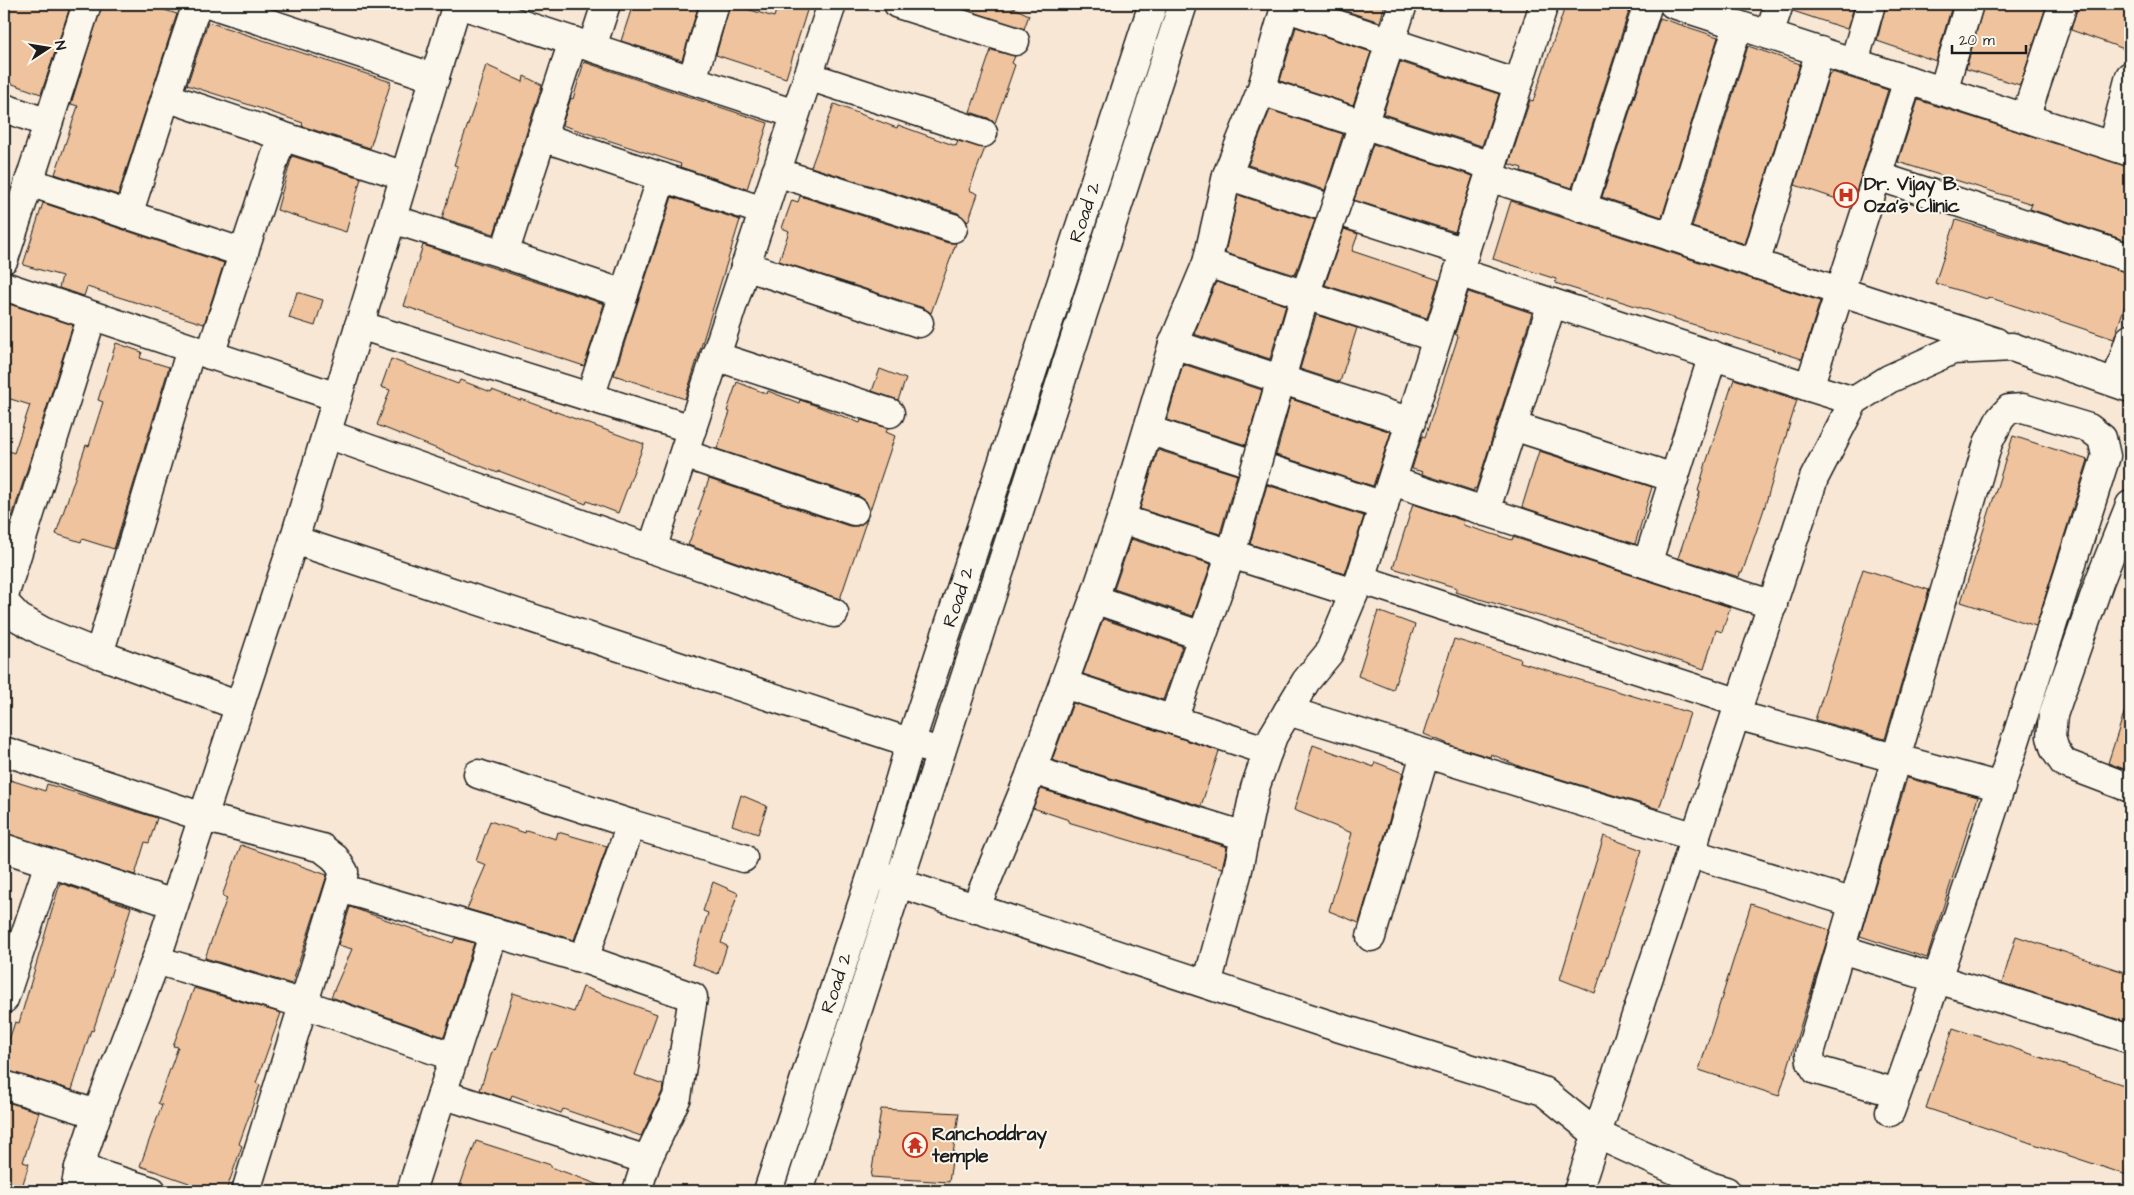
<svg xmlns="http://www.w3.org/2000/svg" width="2134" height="1195" font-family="'Architects Daughter',sans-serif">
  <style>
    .building { fill: #eec39d; stroke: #1c1c1c }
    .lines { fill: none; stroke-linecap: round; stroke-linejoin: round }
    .minor-casing { stroke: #1c1c1c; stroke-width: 31 }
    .minor { stroke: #fbf7ec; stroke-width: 28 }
    .minor-bridge-casing { stroke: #1c1c1c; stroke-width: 31; stroke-linecap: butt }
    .minor-bridge { stroke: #fbf7ec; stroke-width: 28 }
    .labels { text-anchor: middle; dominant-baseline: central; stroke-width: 4; stroke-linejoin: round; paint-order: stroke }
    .poi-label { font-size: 19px; font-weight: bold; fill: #1c1c1c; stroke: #fbf7ec; text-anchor: start }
    .street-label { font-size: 19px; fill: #1c1c1c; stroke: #fbf7ec }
  </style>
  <rect width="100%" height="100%" fill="#f7e7d4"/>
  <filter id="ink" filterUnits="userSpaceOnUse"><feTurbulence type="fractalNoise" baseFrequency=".02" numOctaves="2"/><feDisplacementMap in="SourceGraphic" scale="10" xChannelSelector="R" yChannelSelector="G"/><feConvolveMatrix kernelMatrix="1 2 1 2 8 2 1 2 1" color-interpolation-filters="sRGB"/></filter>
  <g filter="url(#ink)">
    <g class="building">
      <path d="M 4,4 L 71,4 L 41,94 L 4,81 Z"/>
      <path d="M 102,4 L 146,4 L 177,14 L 118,195 L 55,174 L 78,106 L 71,104 Z"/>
      <path d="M 633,4 L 699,4 L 682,60 L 621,41 Z"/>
      <path d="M 730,4 L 774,17 L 778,4 L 809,4 L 786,78 L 716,55 Z"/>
      <path d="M 949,4 L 1005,4 L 1029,15 L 1024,29 Z"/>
      <path d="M 1324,4 L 1385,4 L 1380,22 Z"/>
      <path d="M 1566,4 L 1619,4 L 1630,8 L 1572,188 L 1521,171 L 1522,168 L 1509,164 L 1530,100 L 1533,101 Z"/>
      <path d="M 1794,4 L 1855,4 L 1847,29 L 1793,11 Z"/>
      <path d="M 1886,4 L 1935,4 L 1951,9 L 1936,61 L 1877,41 Z"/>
      <path d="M 1984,4 L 2047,4 L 2020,85 L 1966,69 Z"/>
      <path d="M 2078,4 L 2130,4 L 2130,51 L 2071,30 Z"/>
      <path d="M 1660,18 L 1718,37 L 1662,217 L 1602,197 Z"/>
      <path d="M 208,22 L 391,82 L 370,148 L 302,126 L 303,123 L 256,107 L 187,85 Z"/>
      <path d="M 1296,27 L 1371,52 L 1353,105 L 1280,81 Z"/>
      <path d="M 1748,46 L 1800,64 L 1745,244 L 1692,227 Z"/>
      <path d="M 991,50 L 1015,56 L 1012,63 L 1015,65 L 995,123 L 988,118 L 970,112 Z"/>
      <path d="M 584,62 L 768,123 L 747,189 L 680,167 L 681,164 L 632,148 L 562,125 L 571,98 L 573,99 Z"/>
      <path d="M 1400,62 L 1499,94 L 1482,146 L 1383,114 Z"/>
      <path d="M 486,65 L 523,82 L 524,76 L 542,85 L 494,234 L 442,218 L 458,166 L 454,165 L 478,95 L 477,95 Z"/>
      <path d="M 1832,72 L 1888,90 L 1852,204 L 1795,185 L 1829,74 L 1832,74 Z"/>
      <path d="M 1918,100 L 2130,167 L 2130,242 L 2030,209 L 2032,204 L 1898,162 Z"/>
      <path d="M 834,104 L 897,128 L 898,125 L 956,146 L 958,141 L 985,148 L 969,190 L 978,194 L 968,222 L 958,213 L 811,167 Z"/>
      <path d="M 1270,110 L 1343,134 L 1325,190 L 1248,165 Z"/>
      <path d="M 1373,144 L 1473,176 L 1455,232 L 1354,200 Z"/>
      <path d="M 292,156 L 361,178 L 346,232 L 277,210 Z"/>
      <path d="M 1238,195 L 1315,220 L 1295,275 L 1225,253 Z"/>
      <path d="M 800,196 L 948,243 L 956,243 L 931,313 L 924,308 L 779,261 L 789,231 L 782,228 L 792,200 L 798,202 Z"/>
      <path d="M 672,197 L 740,220 L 685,399 L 614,375 Z"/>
      <path d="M 1511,201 L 1820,301 L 1802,359 L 1607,297 L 1607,299 L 1555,283 L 1556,279 L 1493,259 Z"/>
      <path d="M 43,203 L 224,263 L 204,324 L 87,287 L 84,296 L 59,288 L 62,276 L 23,265 Z"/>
      <path d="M 1956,220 L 2130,273 L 2130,289 L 2114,339 L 1988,297 L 1987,299 L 1935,283 Z"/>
      <path d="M 1344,229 L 1358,234 L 1352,251 L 1439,280 L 1427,318 L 1325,285 Z"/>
      <path d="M 423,245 L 604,304 L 584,366 L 404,306 Z"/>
      <path d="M 1216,282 L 1286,305 L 1270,359 L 1194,334 Z"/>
      <path d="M 297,292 L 323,300 L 315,326 L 289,318 Z"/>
      <path d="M 1468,292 L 1532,313 L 1476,489 L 1474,488 L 1474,491 L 1422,474 L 1423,472 L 1412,469 L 1422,436 L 1425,437 L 1456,343 L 1458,336 L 1455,334 Z"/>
      <path d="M 9,304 L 73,325 L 12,517 L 4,514 L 4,468 L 9,451 L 14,453 L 30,405 L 4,397 L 4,321 Z"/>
      <path d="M 1316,315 L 1357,328 L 1340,382 L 1300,369 Z"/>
      <path d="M 116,343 L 142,352 L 140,358 L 169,367 L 114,549 L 82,539 L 81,542 L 56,534 L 86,445 L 89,446 L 103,402 L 98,400 Z"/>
      <path d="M 391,359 L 458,384 L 460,380 L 491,392 L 492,390 L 521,401 L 521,399 L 644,444 L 618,513 L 587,501 L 586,504 L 499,471 L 498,473 L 377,425 L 390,390 L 381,387 Z"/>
      <path d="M 1183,364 L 1262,390 L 1246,445 L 1167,420 Z"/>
      <path d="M 880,369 L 906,379 L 898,400 L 872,391 Z"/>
      <path d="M 1734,379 L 1797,400 L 1763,512 L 1742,573 L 1740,573 L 1739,577 L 1678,558 L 1700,492 L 1698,491 L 1706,463 Z"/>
      <path d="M 737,382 L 767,394 L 768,391 L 799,403 L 800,400 L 809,403 L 860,423 L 861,420 L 888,428 L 886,432 L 895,436 L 869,513 L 866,501 L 859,496 L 717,449 L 730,412 L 727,411 Z"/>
      <path d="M 1291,399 L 1391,432 L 1373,486 L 1276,455 Z"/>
      <path d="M 2013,436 L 2088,460 L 2036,626 L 1961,602 Z"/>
      <path d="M 1158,450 L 1237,475 L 1220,534 L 1140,509 Z"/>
      <path d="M 1539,451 L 1652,487 L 1635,544 L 1522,507 Z"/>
      <path d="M 709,479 L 849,526 L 858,526 L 867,519 L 840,599 L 688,545 L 701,511 L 698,510 Z"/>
      <path d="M 1267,485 L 1364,516 L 1345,574 L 1250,544 Z"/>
      <path d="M 1413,504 L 1464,521 L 1463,525 L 1512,540 L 1513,537 L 1730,607 L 1722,632 L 1716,630 L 1704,669 L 1546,618 L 1455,592 L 1457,588 L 1393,568 Z"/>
      <path d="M 1131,539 L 1211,564 L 1193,616 L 1114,589 Z"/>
      <path d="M 1863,569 L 1929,590 L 1885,739 L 1815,720 Z"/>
      <path d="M 1378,611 L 1415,625 L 1393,690 L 1358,676 Z"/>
      <path d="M 1103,619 L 1182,646 L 1163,700 L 1083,674 Z"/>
      <path d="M 1454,639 L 1521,659 L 1520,662 L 1690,713 L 1659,809 L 1521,767 L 1491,754 L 1490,757 L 1453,746 L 1424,734 Z"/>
      <path d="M 1073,703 L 1219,751 L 1201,806 L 1052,760 Z"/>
      <path d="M 2126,707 L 2130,708 L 2130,771 L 2108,763 Z"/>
      <path d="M 1313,745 L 1374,767 L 1375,762 L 1403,773 L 1359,923 L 1329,911 L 1352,833 L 1294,810 Z"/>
      <path d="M 4,778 L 45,791 L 47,784 L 157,818 L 149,843 L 145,842 L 135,875 L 4,833 Z"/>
      <path d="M 1907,778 L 1978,797 L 1927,958 L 1860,936 Z"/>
      <path d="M 1041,789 L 1227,847 L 1222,868 L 1068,822 L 1069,820 L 1033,808 Z"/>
      <path d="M 741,795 L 767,806 L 758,834 L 732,825 Z"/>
      <path d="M 490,821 L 525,833 L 526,830 L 556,839 L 558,832 L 607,846 L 574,940 L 467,909 L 486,865 L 476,861 Z"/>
      <path d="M 1604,836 L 1642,850 L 1595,993 L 1560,979 Z"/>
      <path d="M 241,845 L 327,875 L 292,984 L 205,958 L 227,898 L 222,896 Z"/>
      <path d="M 713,882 L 738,893 L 721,943 L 727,946 L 718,974 L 692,964 L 708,913 L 703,911 Z"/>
      <path d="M 60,883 L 131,907 L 103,1000 L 93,1031 L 91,1030 L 72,1090 L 4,1070 L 4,1061 L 8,1043 L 15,1022 L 19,1023 Z"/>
      <path d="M 1751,904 L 1830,930 L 1779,1096 L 1699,1070 Z"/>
      <path d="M 350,907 L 453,943 L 455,938 L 474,943 L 444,1037 L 331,997 L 352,949 L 338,945 Z"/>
      <path d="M 2016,936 L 2130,974 L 2130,1009 L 2126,1022 L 2002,983 Z"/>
      <path d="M 583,987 L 657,1014 L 635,1075 L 663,1085 L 662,1092 L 641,1136 L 563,1109 L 561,1113 L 512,1095 L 510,1100 L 480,1090 L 493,1049 L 495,1050 L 513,993 L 574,1012 Z"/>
      <path d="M 194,988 L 281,1013 L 256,1083 L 260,1085 L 239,1144 L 242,1146 L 226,1191 L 206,1191 L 189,1185 L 189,1183 L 140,1166 L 162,1105 L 158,1103 L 178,1047 L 173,1046 Z"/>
      <path d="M 1953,1028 L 2130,1087 L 2130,1176 L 1926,1108 Z"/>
      <path d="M 4,1101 L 39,1112 L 23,1162 L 29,1164 L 22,1187 L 15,1185 L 13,1191 L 4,1191 Z"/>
      <path d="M 881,1109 L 959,1113 L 949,1182 L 871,1177 Z"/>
      <path d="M 476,1141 L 551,1165 L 551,1167 L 610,1189 L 610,1191 L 458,1191 Z"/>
    </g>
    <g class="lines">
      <defs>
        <g id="minor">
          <path d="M 197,4 L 166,97 L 282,136 L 210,355"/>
          <path d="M 211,4 L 435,78"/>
          <path d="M 459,4 L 795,114"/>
          <path d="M 898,4 L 1015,41"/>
          <path d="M 1673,4 L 1908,80"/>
          <path d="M 1284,7 L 1518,84"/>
          <path d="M 1769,35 L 1779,4"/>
          <path d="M 573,41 L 504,254 L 624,294 L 590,397"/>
          <path d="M 592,47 L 606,4"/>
          <path d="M 1854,62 L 1871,4"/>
          <path d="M 808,76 L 983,133"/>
          <path d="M 692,80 L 715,4"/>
          <path d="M 1261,91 L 1492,166"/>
          <path d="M 1943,91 L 1969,4"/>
          <path d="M 4,108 L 48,123"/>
          <path d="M 2025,118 L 2063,4"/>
          <path d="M 282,136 L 405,176"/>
          <path d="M 542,137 L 763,211"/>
          <path d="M 2112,146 L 2130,76"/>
          <path d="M 776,172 L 953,228"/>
          <path d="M 1227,175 L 1465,252"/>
          <path d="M 1877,176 L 2130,258"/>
          <path d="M 1489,177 L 1996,342"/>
          <path d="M 29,182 L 244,253"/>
          <path d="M 1341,191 L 1403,4"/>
          <path d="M 1582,208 L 1648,4"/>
          <path d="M 128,215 L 166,97"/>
          <path d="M 392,219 L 504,254"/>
          <path d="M 1672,237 L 1738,25"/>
          <path d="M 4,259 L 87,4"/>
          <path d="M 1207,263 L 1437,338"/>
          <path d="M 1755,264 L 1820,51"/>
          <path d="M 745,266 L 919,323"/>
          <path d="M 1458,272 L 1809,387"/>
          <path d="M 4,286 L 337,397"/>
          <path d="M 624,294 L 662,177"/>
          <path d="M 359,325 L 692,429"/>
          <path d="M 1173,344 L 1411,422"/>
          <path d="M 715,356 L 890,413"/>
          <path d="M 2116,382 L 2130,339"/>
          <path d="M 1854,401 L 1809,387 L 1908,80 L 2130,152"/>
          <path d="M 1513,426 L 1674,478"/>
          <path d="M 1148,430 L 1384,506"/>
          <path d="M 327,434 L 652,549 L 832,4"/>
          <path d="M 1262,445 L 1305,295 L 1328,229"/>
          <path d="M 684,454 L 854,511"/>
          <path d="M 1392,481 L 1773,605"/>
          <path d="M 2130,505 L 2100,580 L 2053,715 L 2051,737 L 2055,750 L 2064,763 L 2130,788"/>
          <path d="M 1485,512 L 1552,303"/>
          <path d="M 1121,519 L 1354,593"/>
          <path d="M 294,540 L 927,748"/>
          <path d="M 652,549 L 834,613"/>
          <path d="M 1647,564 L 1713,355"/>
          <path d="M 1360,579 L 1740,703"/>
          <path d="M 4,596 L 92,316"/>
          <path d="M 1094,599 L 1202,636"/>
          <path d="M 4,602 L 19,618 L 42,631 L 99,654 L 239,706"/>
          <path d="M 99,654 L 191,349"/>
          <path d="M 1064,684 L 1268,751"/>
          <path d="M 1288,711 L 1696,837"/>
          <path d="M 1736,715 L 2001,787"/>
          <path d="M 1173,720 L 1231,554 L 1251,484"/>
          <path d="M 4,751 L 203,817 L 322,848 L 335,858 L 344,872 L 246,1191"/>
          <path d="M 1032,770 L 1245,836"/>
          <path d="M 631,824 L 743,858"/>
          <path d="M 4,848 L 174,904"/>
          <path d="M 1690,853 L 1854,903"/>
          <path d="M 881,875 L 899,883 L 1324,1023 L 1543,1091 L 1596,1134 L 1710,1186 L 1726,1191"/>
          <path d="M 340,888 L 584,959 L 631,824 L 478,774"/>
          <path d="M 975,909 L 1029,778 L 1094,599 L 1121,519 L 1173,344 L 1207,263 L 1227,175 L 1261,91 L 1286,4"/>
          <path d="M 1371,937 L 1425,754"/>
          <path d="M 1841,949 L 2130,1039"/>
          <path d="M 584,959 L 693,997 L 677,1097 L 647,1160 L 637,1191"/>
          <path d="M 156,960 L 304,1004 L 454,1057"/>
          <path d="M 1207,984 L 1237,874 L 1255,788 L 1273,736 L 1306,681 L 1329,653 L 1360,579 L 1544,4"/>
          <path d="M 4,999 L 49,863"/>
          <path d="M 4,1085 L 97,1114"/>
          <path d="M 442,1094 L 647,1160"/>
          <path d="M 1890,1112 L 1897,1093 C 1972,883 2038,669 2106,456 L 2102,438 L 2089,428 L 2023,408 L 2009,409 L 2000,419 L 1988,443 L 1810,1053 L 1811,1062 L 1816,1070 L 1897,1093"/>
          <path d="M 79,1168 L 152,1191"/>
          <path d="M 75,1191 L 79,1168 L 97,1114 L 156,960 L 294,540 L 457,4"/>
          <path d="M 411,1191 L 494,932"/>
          <path id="s1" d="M 768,1191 L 873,871 L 911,741 L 1153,4"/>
          <path d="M 799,1191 L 1183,4"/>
          <path d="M 1578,1191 L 1814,478 L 1854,401 L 1889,379 L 1953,350 L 2012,347 L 2130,388"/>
        </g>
      </defs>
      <use href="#minor" class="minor-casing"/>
      <use href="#minor" class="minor"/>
      <defs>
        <g id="minor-bridge">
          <path d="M 1328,229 L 1341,191"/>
          <path d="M 1251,484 L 1262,445"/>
        </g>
      </defs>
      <use href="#minor-bridge" class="minor-bridge-casing"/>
      <use href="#minor-bridge" class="minor-bridge"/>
    </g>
  </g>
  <defs>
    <symbol id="hospital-ring" viewBox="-11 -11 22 22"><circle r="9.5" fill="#fbf7ec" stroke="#c8321e" stroke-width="1.5"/><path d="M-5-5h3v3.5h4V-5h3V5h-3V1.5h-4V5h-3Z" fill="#c8321e"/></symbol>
    <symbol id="temple-ring" viewBox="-11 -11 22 22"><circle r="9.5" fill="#fbf7ec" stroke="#c8321e" stroke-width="1.5"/><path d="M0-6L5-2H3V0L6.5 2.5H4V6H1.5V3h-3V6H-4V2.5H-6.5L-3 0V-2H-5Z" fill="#c8321e"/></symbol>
  </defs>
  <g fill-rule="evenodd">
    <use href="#hospital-ring" x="1832" y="181" width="28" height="28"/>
    <use href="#temple-ring" x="901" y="1131" width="28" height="28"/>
  </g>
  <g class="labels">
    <g class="poi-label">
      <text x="1864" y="184">Dr. Vijay B.<tspan x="1864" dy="22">Oza's Clinic</tspan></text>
      <text x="932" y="1134">Ranchoddray<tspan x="932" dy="22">temple</tspan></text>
    </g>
    <g class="street-label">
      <text stroke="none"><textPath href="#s1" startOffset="1029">Road 2</textPath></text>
      <text stroke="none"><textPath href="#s1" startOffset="624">Road 2</textPath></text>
      <text stroke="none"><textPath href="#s1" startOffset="219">Road 2</textPath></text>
    </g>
  </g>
  <rect width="2134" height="1195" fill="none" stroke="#fbf7ec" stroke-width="20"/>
  <rect x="10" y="10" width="2114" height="1175" fill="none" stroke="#1c1c1c" stroke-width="2" filter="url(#ink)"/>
  <g transform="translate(48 48) rotate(78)" stroke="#fbf7ec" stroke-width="4" paint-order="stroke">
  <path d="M0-4L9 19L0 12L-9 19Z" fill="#1c1c1c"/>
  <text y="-8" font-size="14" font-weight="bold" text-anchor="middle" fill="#1c1c1c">N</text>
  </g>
  <path d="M1952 45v8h74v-8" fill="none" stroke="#1c1c1c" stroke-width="2.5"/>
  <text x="1959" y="45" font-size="15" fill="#1c1c1c" stroke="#fbf7ec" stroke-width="4" paint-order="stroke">20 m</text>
</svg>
